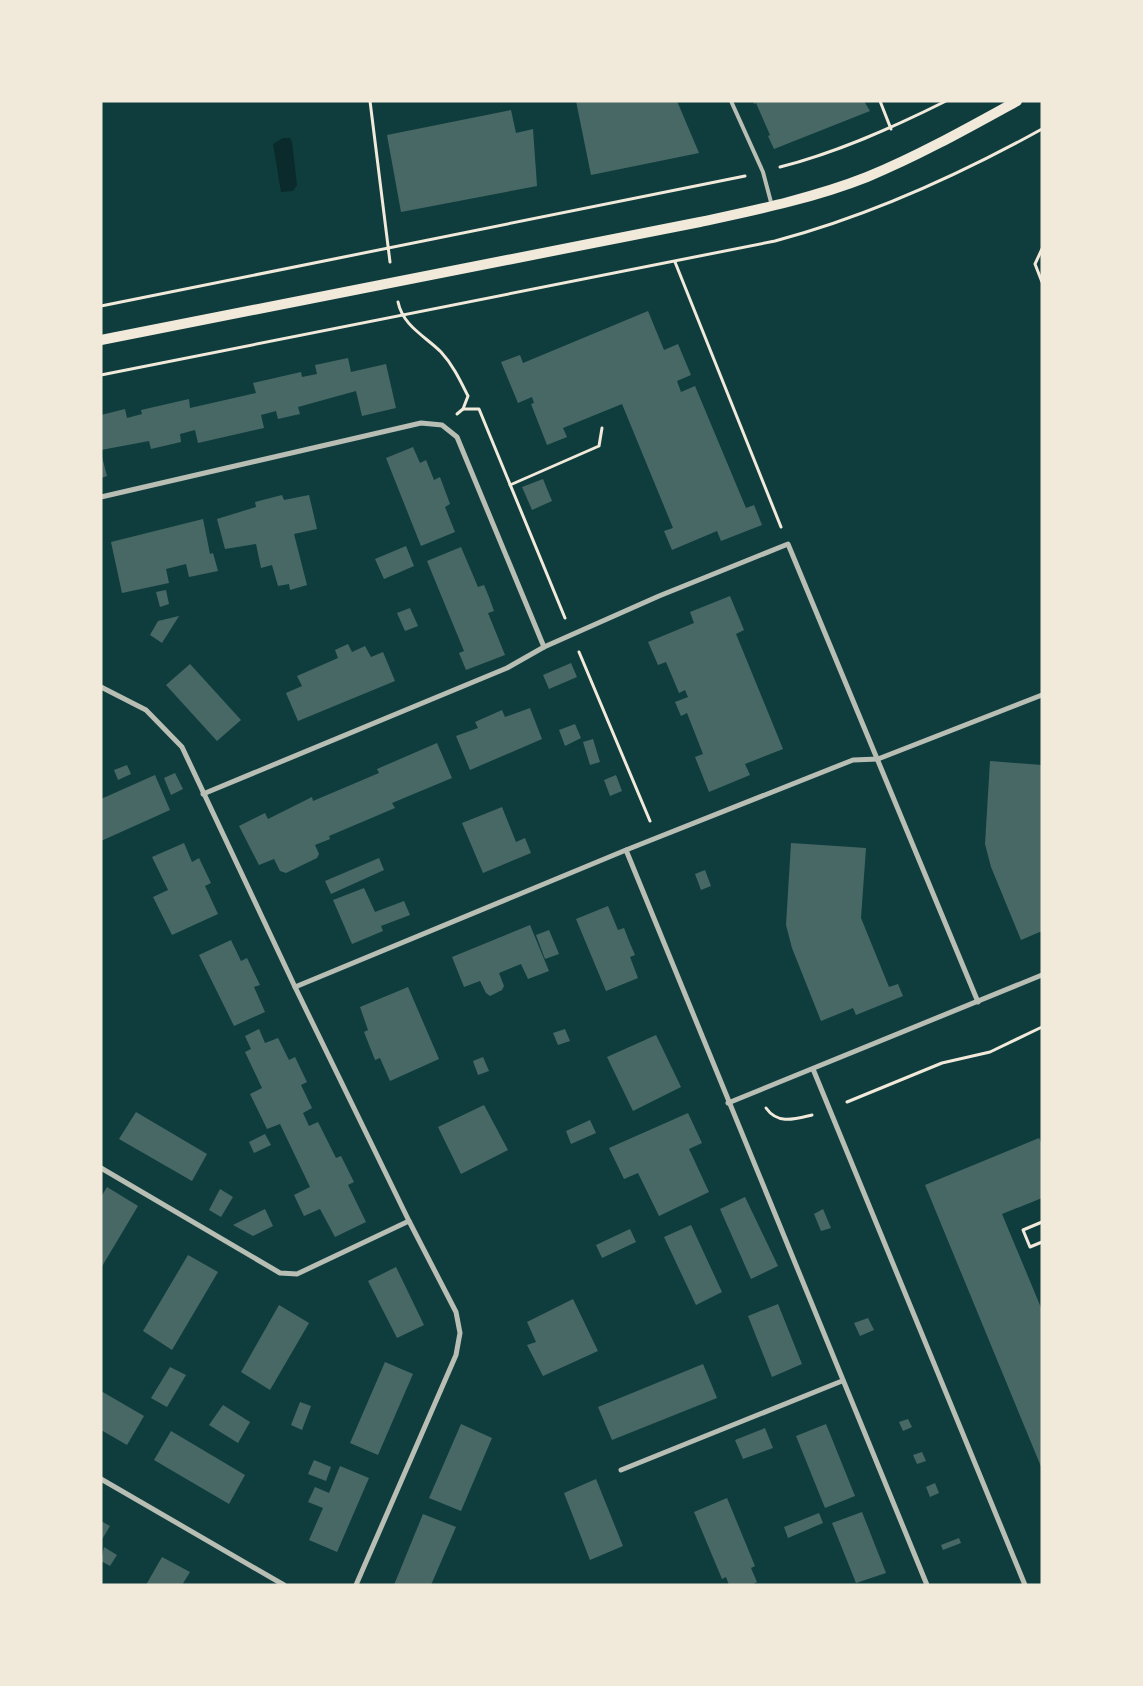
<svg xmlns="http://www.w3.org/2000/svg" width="1143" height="1686" font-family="Montserrat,sans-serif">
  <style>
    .water { fill: #0a2a2b }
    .building { fill: #486865 }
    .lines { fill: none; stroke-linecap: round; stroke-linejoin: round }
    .path { stroke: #f1e9da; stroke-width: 3 }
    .service { stroke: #b8beb3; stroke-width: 4 }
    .minor { stroke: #b8beb3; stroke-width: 5 }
    .secondary { stroke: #f1e9da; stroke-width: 10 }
  </style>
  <rect width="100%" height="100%" fill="#0f3d3e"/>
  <path class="water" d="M 283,138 L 290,138 L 292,142 L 297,185 L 293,191 L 281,192 L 273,144 Z"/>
  <g class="building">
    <path d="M 576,101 L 677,101 L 699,153 L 591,175 Z"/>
    <path d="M 753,101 L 864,101 L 870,111 L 774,149 L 768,136 L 770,135 L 756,103 L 754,104 Z"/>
    <path d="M 511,110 L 516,133 L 533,129 L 537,186 L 401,212 L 387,135 Z"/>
    <path d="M 648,311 L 664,350 L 678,344 L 691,375 L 677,381 L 681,392 L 695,386 L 746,508 L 754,505 L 762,525 L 721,541 L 717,531 L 672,550 L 664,531 L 673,528 L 622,404 L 563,428 L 567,437 L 547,445 L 531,404 L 534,403 L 532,397 L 518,403 L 501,362 L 520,355 L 523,363 Z"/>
    <path d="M 348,358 L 351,372 L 386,364 L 396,408 L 362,416 L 356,391 L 298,407 L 300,414 L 278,419 L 276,411 L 261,415 L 264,428 L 198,443 L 195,430 L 180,434 L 181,442 L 151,449 L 149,441 L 101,450 L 101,415 L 125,409 L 127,418 L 142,414 L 141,410 L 189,399 L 190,408 L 256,393 L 253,383 L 301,372 L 302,377 L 317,374 L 315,365 Z"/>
    <path d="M 413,447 L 420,463 L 426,460 L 434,480 L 440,477 L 450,504 L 445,507 L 455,532 L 421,546 L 386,458 Z"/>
    <path d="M 101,453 L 107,476 L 101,478 Z"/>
    <path d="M 543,479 L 552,501 L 532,510 L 522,487 Z"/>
    <path d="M 282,495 L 284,500 L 309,495 L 317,529 L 294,534 L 307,585 L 290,590 L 289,584 L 278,586 L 272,565 L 261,568 L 256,544 L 225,549 L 217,519 L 256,507 L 255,502 Z"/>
    <path d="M 203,519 L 210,554 L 213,553 L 218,571 L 189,577 L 186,564 L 166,569 L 169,583 L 122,593 L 111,542 Z"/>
    <path d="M 406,546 L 414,566 L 384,579 L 375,559 Z"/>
    <path d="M 461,547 L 478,587 L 484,585 L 489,597 L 494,611 L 488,613 L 505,655 L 466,670 L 459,653 L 464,651 L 427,561 Z"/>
    <path d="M 166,590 L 169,604 L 160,607 L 156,592 Z"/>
    <path d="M 730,596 L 744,630 L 736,634 L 783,749 L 745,764 L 750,775 L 709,792 L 695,757 L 703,754 L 687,713 L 681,716 L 675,702 L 688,697 L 685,690 L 679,693 L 666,662 L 658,665 L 648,642 L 694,623 L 690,612 Z"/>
    <path d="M 410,608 L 418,626 L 405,631 L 397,613 Z"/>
    <path d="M 179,616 L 162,643 L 150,635 L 158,621 Z"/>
    <path d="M 348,644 L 352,652 L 365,646 L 371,657 L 383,652 L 395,681 L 298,721 L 286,693 L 302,686 L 297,676 L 338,658 L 335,650 Z"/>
    <path d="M 571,663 L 577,677 L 549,689 L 543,675 Z"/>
    <path d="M 190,664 L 241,720 L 217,741 L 166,685 Z"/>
    <path d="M 530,708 L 542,739 L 470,770 L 456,736 L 478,728 L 475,722 L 502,710 L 505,717 Z"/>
    <path d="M 575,724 L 581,738 L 565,746 L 559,730 Z"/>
    <path d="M 593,739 L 600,762 L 590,765 L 583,742 Z"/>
    <path d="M 437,743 L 452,778 L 392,803 L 395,808 L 329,836 L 330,839 L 315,845 L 319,854 L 317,858 L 286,873 L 280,871 L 274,859 L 259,865 L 239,826 L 265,813 L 268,819 L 312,797 L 313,801 L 379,773 L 377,769 Z"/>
    <path d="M 990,761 L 1042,765 L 1042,931 L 1021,940 L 991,867 L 985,844 Z"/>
    <path d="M 127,765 L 131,774 L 118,780 L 114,770 Z"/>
    <path d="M 175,773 L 183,789 L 171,795 L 164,778 Z"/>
    <path d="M 155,775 L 170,810 L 101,841 L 101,799 Z"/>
    <path d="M 616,775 L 622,791 L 610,796 L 604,780 Z"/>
    <path d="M 502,807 L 516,842 L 525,838 L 531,853 L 483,873 L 462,823 Z"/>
    <path d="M 184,843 L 192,862 L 199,858 L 211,883 L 205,886 L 218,914 L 172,935 L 153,897 L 168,890 L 152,857 Z"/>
    <path d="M 791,843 L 866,848 L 861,918 L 889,987 L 898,984 L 903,996 L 856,1015 L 853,1008 L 821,1021 L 792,948 L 786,925 Z"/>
    <path d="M 379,858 L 384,870 L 331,894 L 325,881 Z"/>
    <path d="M 705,870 L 711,886 L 701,890 L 695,874 Z"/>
    <path d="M 364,888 L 375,912 L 404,901 L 410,915 L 381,926 L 383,931 L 352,944 L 333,900 Z"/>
    <path d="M 608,906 L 618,930 L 624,928 L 629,941 L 635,955 L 630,957 L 638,978 L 606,991 L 576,919 Z"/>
    <path d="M 530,925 L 549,971 L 528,979 L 521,964 L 499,973 L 504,986 L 502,990 L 490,996 L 486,993 L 480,981 L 464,987 L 452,957 Z"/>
    <path d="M 549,930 L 559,954 L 545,959 L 536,935 Z"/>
    <path d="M 231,940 L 241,961 L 247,958 L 260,985 L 254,987 L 265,1012 L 234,1026 L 199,955 Z"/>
    <path d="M 408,987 L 439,1059 L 390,1081 L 380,1058 L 375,1060 L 364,1032 L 368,1030 L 360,1007 Z"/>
    <path d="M 259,1029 L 265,1043 L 278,1038 L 289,1060 L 295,1057 L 307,1082 L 301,1085 L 312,1108 L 303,1113 L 309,1126 L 318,1122 L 336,1158 L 341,1156 L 354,1182 L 348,1185 L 366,1222 L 335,1237 L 320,1209 L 304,1216 L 294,1195 L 310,1187 L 280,1124 L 267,1129 L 250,1094 L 262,1088 L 245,1052 L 251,1049 L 245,1036 Z"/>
    <path d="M 565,1029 L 570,1041 L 558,1045 L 553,1033 Z"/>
    <path d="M 656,1035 L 681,1087 L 633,1111 L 607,1057 Z"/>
    <path d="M 483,1057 L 489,1071 L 478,1075 L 473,1061 Z"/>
    <path d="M 484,1105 L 508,1150 L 461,1174 L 438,1127 Z"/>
    <path d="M 136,1112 L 207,1154 L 192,1181 L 119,1139 Z"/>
    <path d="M 688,1113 L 702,1143 L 689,1149 L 709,1192 L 659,1216 L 638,1173 L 624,1179 L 609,1148 Z"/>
    <path d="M 590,1120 L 596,1133 L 571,1144 L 566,1131 Z"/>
    <path d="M 265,1134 L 271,1145 L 254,1153 L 249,1142 Z"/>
    <path d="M 1039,1138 L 1042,1144 L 1042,1198 L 1002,1214 L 1042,1310 L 1042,1469 L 925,1185 Z"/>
    <path d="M 107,1187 L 138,1206 L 101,1268 L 101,1197 Z"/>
    <path d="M 220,1189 L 233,1197 L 221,1217 L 209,1210 Z"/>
    <path d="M 745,1197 L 778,1266 L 751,1279 L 720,1209 Z"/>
    <path d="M 265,1209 L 273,1226 L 253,1236 L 233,1225 Z"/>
    <path d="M 823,1209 L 831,1228 L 821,1231 L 814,1214 Z"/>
    <path d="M 691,1225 L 722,1292 L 696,1305 L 664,1237 Z"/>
    <path d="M 630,1229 L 636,1242 L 602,1258 L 596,1245 Z"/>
    <path d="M 188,1255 L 218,1272 L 172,1350 L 143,1331 Z"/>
    <path d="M 396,1267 L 424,1325 L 397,1338 L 368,1281 Z"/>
    <path d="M 573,1299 L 598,1351 L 543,1376 L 527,1345 L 536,1342 L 527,1322 Z"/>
    <path d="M 778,1304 L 802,1364 L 772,1377 L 748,1316 Z"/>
    <path d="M 279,1305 L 309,1323 L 270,1390 L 241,1372 Z"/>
    <path d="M 868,1318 L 874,1330 L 860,1336 L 854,1323 Z"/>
    <path d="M 385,1362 L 413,1374 L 378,1455 L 350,1443 Z"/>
    <path d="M 703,1364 L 717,1398 L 612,1440 L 598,1407 Z"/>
    <path d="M 170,1367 L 186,1375 L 167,1407 L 151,1398 Z"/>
    <path d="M 101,1391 L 144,1416 L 127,1445 L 101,1430 Z"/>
    <path d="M 300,1402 L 311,1406 L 302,1430 L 291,1425 Z"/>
    <path d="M 223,1405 L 250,1422 L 238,1443 L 209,1425 Z"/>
    <path d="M 908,1419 L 912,1427 L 903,1431 L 899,1422 Z"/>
    <path d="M 461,1424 L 492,1438 L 461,1511 L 429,1498 Z"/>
    <path d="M 826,1424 L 855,1496 L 825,1508 L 796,1436 Z"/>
    <path d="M 765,1428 L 773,1448 L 743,1459 L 735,1440 Z"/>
    <path d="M 171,1431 L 245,1475 L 229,1504 L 154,1460 Z"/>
    <path d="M 922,1452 L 926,1461 L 917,1464 L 913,1455 Z"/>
    <path d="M 314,1460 L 331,1467 L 326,1481 L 308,1474 Z"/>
    <path d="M 340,1466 L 369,1478 L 337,1552 L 309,1540 L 323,1508 L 308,1502 L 315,1487 L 329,1493 Z"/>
    <path d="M 596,1479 L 623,1546 L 590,1560 L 564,1493 Z"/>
    <path d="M 935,1483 L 939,1493 L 930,1497 L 926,1487 Z"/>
    <path d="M 727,1498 L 755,1566 L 751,1568 L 757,1582 L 751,1585 L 729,1585 L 726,1577 L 722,1579 L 694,1512 Z"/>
    <path d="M 862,1512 L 886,1573 L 856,1583 L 832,1523 Z"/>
    <path d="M 819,1513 L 823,1523 L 788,1538 L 784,1527 Z"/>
    <path d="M 423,1514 L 456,1527 L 431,1585 L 394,1585 Z"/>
    <path d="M 101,1521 L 110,1526 L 101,1541 Z"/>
    <path d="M 959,1538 L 961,1543 L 943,1550 L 941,1545 Z"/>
    <path d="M 104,1547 L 117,1555 L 110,1566 L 101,1561 Z"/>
    <path d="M 162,1557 L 190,1572 L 182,1585 L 146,1585 Z"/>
  </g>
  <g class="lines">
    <g class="path">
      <path d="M 370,101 L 390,262"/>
      <path d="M 880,101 L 891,129"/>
      <path d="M 780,167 C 838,152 892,128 946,101"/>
      <path d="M 1042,249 L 1035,264 L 1042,282"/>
      <path d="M 675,262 L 781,527"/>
      <path d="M 398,302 C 403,326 425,336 441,352 C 453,365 460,380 468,396 L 463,409 L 457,414"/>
      <path d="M 101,306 L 745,176"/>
      <path d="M 101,375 L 775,241 C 869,216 957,176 1042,129"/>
      <path d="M 463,409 L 479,409 L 565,618"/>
      <path d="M 510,485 L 599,446 L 602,428"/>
      <path d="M 579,652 L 650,821"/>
      <path d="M 847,1102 L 942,1063 L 990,1052 L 1042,1027"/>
      <path d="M 766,1108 C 778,1125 795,1119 812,1115"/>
      <path d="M 1042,1222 L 1023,1230 L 1030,1247 L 1042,1242"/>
    </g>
    <path class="service" d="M 731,101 L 763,172 L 772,206"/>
    <g class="minor">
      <path d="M 101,497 L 421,423 L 442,425 L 457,437 L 544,647 L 507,668 L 203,794"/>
      <path d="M 544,647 L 659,596 L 788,544 L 978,1002"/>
      <path d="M 101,687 L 146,710 L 182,747 L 295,987 L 409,1221 L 456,1312 L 460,1333 L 456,1355 L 356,1585"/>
      <path d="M 626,850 L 853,760 L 878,759 L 1042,695"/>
      <path d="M 295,987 L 626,850 L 927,1585"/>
      <path d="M 813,1069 L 1025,1585"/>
      <path d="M 728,1103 L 1042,975"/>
      <path d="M 101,1168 L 280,1273 L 297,1274 L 409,1221"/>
      <path d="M 621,1470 L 842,1381"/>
      <path d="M 101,1479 L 284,1585"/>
    </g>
    <path class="secondary" d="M 101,340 L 700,222 C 756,210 814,198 867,177 C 918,156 968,128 1017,101"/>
  </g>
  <rect width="1143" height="1686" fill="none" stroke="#f1e9da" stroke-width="205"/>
</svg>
